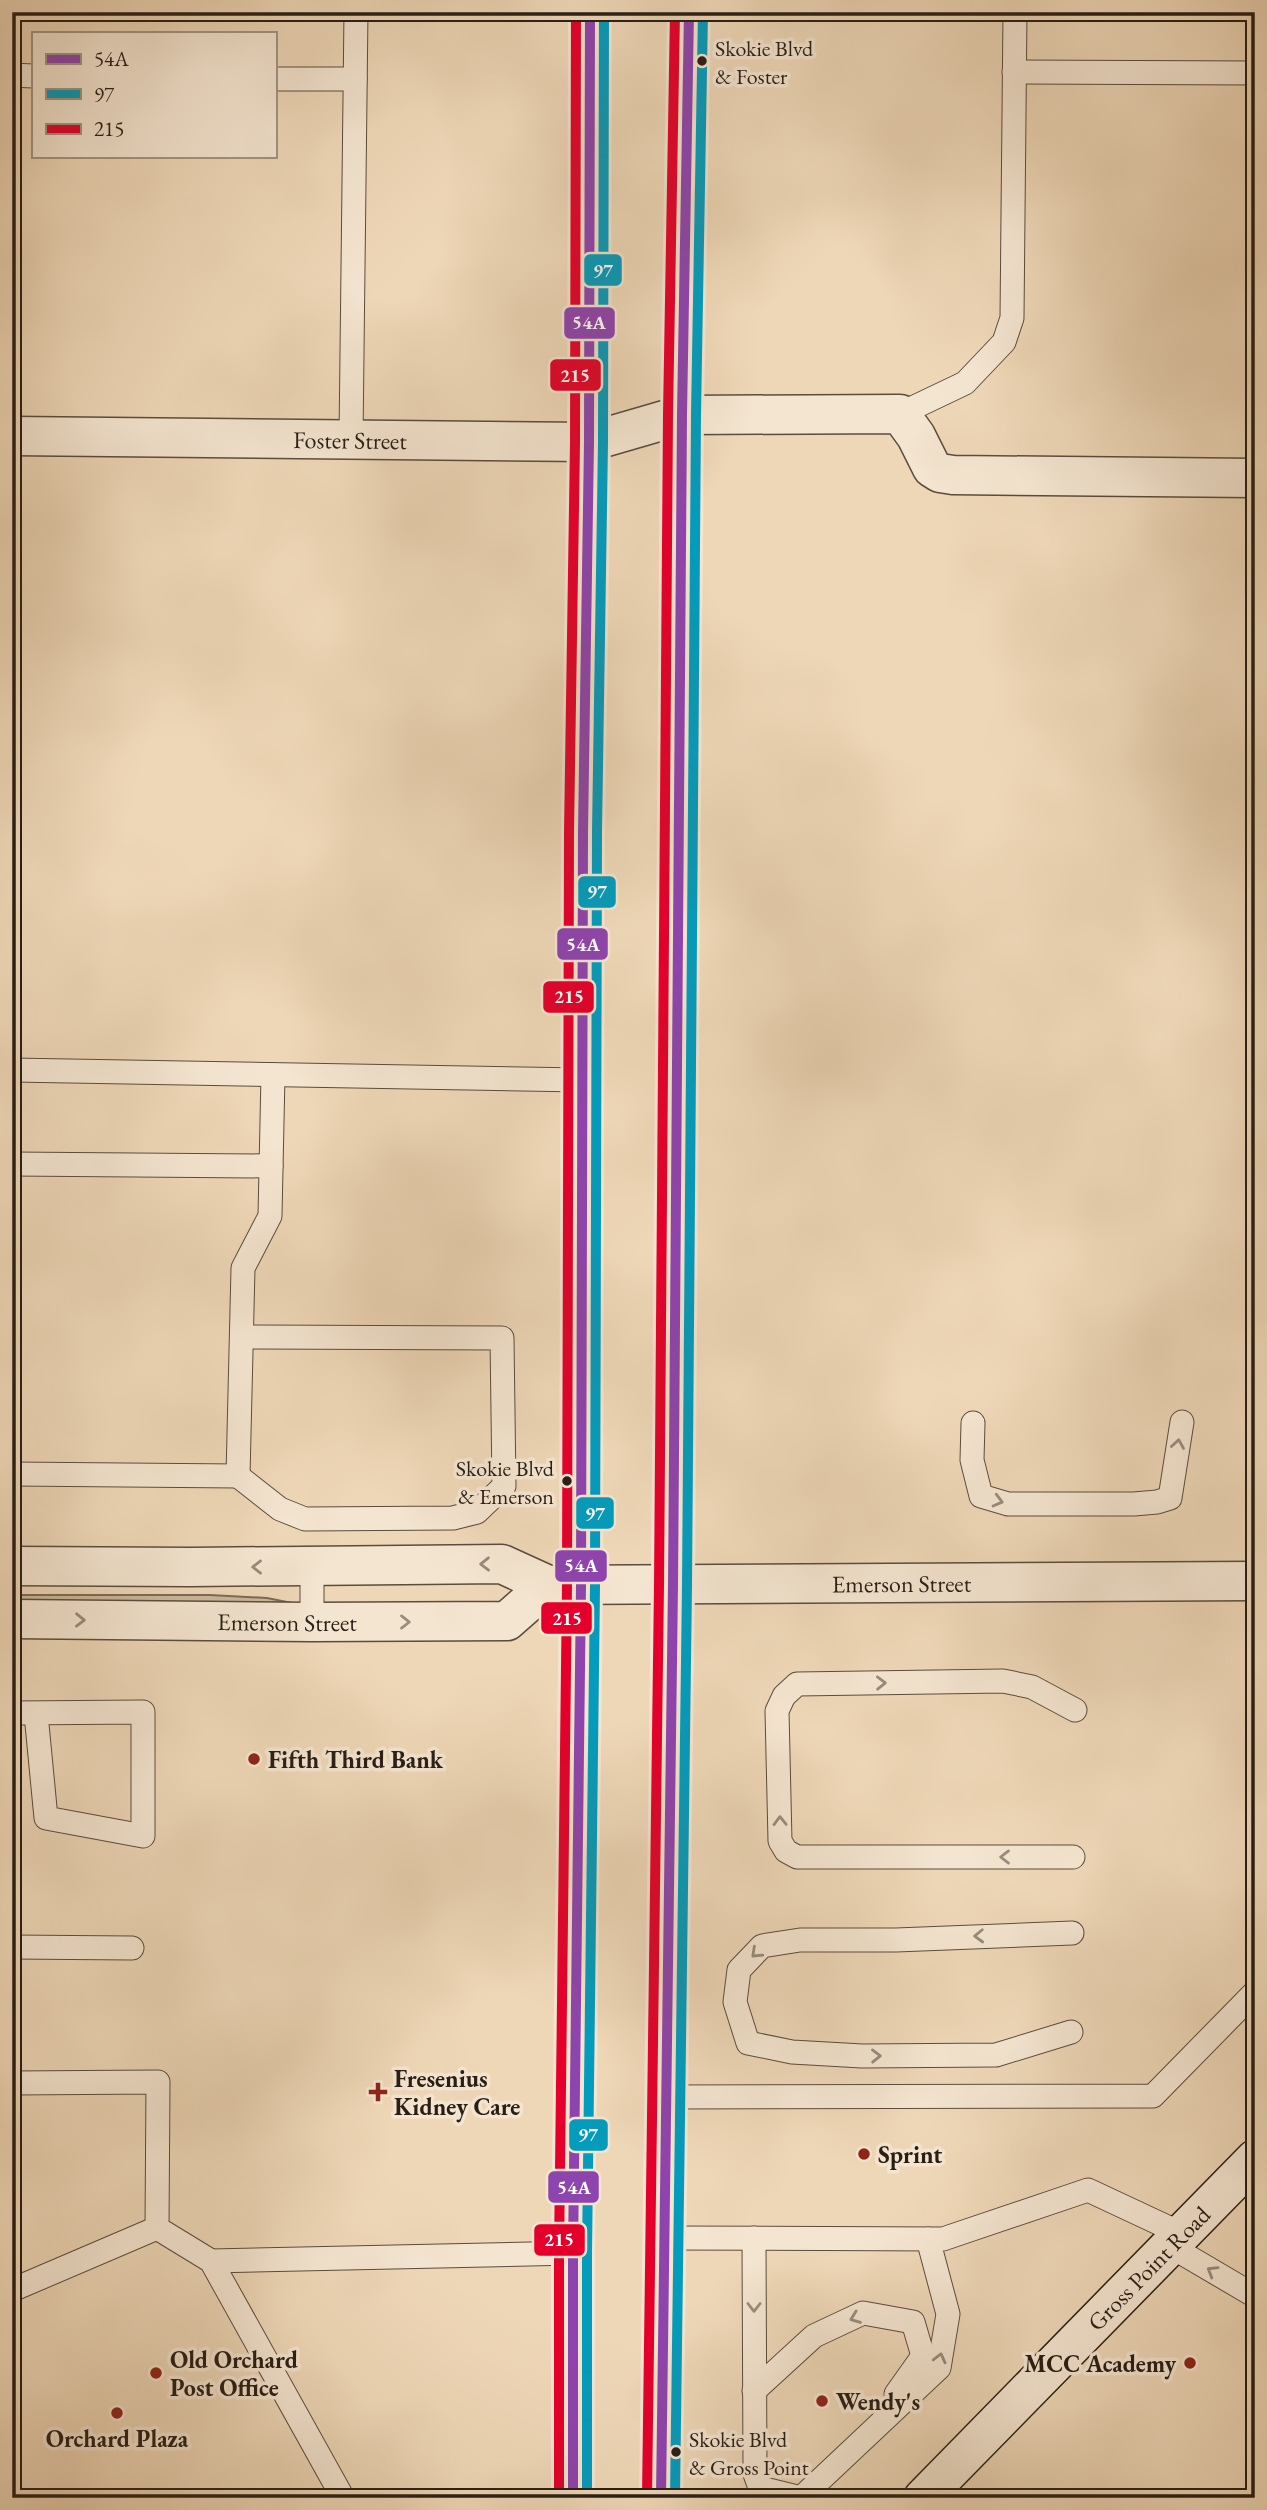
<svg xmlns="http://www.w3.org/2000/svg" width="1267" height="2510" font-family="'EB Garamond',serif">
  <style>
    .green { fill: #ccb89b; stroke: #7a6b58; stroke-width: 2 }
    .lines { fill: none; stroke-linecap: round; stroke-linejoin: round }
    .service-casing { stroke: #5a4c3e; stroke-width: 25 }
    .minor-casing { stroke: #5a4c3e; stroke-width: 41 }
    .secondary-casing { stroke: #281e15; stroke-width: 41 }
    .primary-casing { stroke: #281e15; stroke-width: 41 }
    .service { stroke: #f4e5d0; stroke-width: 23 }
    .minor { stroke: #f4e5d0; stroke-width: 38 }
    .secondary { stroke: #f4e5d0; stroke-width: 38 }
    .primary { stroke: #eed7b7; stroke-width: 38 }
    .bus-1-casing { stroke: #f4e5d0; stroke-width: 16 }
    .bus-2-casing { stroke: #f4e5d0; stroke-width: 16 }
    .bus-3-casing { stroke: #f4e5d0; stroke-width: 16 }
    .bus-1 { stroke: #8e44ad; stroke-width: 10 }
    .bus-2 { stroke: #049bbc; stroke-width: 10 }
    .bus-3 { stroke: #e4002b; stroke-width: 10 }
    .oneway { stroke: #988b7c }
    .bus-dot { fill: #281e15; stroke: #f4e5d0; stroke-width: 2.5 }
    .poi-dot { fill: #8f2418; stroke: #f4e5d0; stroke-width: 2.5 }
    .labels { text-anchor: middle; dominant-baseline: central; stroke-width: 7; stroke-linejoin: round; paint-order: stroke }
    .bus-label { font-size: 22px; fill: #281e15; stroke: #f4e5d0; text-anchor: start }
    .street-label { font-size: 24px; fill: #281e15; stroke: #f4e5d0 }
    .poi-label { font-size: 24px; font-weight: bold; fill: #281e15; stroke: #f4e5d0; text-anchor: start }
    .line-badge { stroke: #f4e5d0; stroke-width: 2.5 }
    .badge-label { font-size: 19px; text-anchor: middle; font-weight: bold; fill: #fff }
  </style>
  <rect width="100%" height="100%" fill="#eed7b7"/>
  <filter id="stains"><feTurbulence type="fractalNoise" baseFrequency=".00286" numOctaves="4"/><feColorMatrix values="0 0 0 0 .2 0 0 0 0 .09 0 0 0 0 .02 0 0 0 .5 -.17"/></filter>
  <radialGradient id="worn" r=".72"><stop offset=".6" stop-color="#630" stop-opacity="0"/><stop offset="1" stop-color="#630" stop-opacity=".3"/></radialGradient>
  <path class="green" d="M 12,1595 L 210,1595 L 267,1598 L 297,1604 L 12,1605 Z"/>
  <g class="lines">
    <defs>
      <g id="service">
        <path d="M 1014,72 L 1255,73"/>
        <path d="M 12,75 L 33,76"/>
        <path d="M 275,79 L 355,79"/>
        <path d="M 900,414 L 965,383 L 1004,342 L 1012,318 L 1015,12"/>
        <path d="M 351,439 L 356,12"/>
        <path d="M 12,1070 L 582,1080"/>
        <path d="M 12,1164 L 271,1166"/>
        <path d="M 973,1423 L 972,1460 L 981,1496 L 1008,1504 L 1134,1504 L 1157,1502 L 1170,1498 L 1182,1422"/>
        <path d="M 12,1474 L 238,1476 L 243,1268 L 270,1216 L 273,1075"/>
        <path d="M 238,1476 L 280,1509 L 305,1519 L 453,1518 L 477,1512 L 504,1486 L 502,1338 L 242,1337"/>
        <path d="M 312,1566 L 312,1622"/>
        <path d="M 12,1713 L 143,1712 L 143,1836 L 46,1818 L 36,1714"/>
        <path d="M 1073,1857 L 797,1857 L 786,1851 L 780,1841 L 777,1711 L 784,1696 L 797,1684 L 1003,1681 L 1032,1687 L 1075,1710"/>
        <path d="M 12,1947 L 132,1948"/>
        <path d="M 1071,2032 L 996,2055 L 862,2056 L 792,2052 L 748,2043 L 735,2002 L 739,1970 L 762,1946 L 800,1940 L 896,1940 L 1072,1933"/>
        <path d="M 12,2083 L 158,2082 L 157,2228 L 211,2261 L 343,2498"/>
        <path d="M 666,2097 L 1153,2096 L 1255,1992"/>
        <path d="M 664,2238 L 943,2239 L 1088,2190 L 1182,2234"/>
        <path d="M 754,2238 L 755,2474 L 760,2488 L 801,2498 L 939,2368 L 948,2314 L 928,2239"/>
        <path d="M 1170,2246 L 1255,2296"/>
        <path d="M 211,2261 L 573,2253"/>
        <path d="M 12,2290 L 157,2228"/>
        <path d="M 754,2391 L 814,2336 L 863,2313 L 913,2322 L 923,2356 L 896,2394"/>
      </g>
      <g id="minor">
        <path id="s1" d="M 12,436 L 589,442 L 682,415 L 900,414 L 916,436 L 932,468 L 940,473 L 953,475 L 1255,478"/>
        <path id="s2" d="M 12,1566 L 191,1567 L 502,1564 L 548,1585 L 1255,1581"/>
        <path id="s3" d="M 12,1619 L 312,1622 L 507,1621 L 548,1585"/>
      </g>
      <g id="secondary">
        <path id="s4" d="M 923,2498 L 1255,2159"/>
      </g>
      <g id="primary">
        <path d="M 573,2498 L 573,2253 L 581,1585 L 583,832 L 589,442 L 590,12"/>
        <path d="M 661,2498 L 673,1585 L 682,415 L 689,12"/>
      </g>
    </defs>
    <use href="#service" class="service-casing"/>
    <use href="#minor" class="minor-casing"/>
    <use href="#secondary" class="secondary-casing"/>
    <use href="#primary" class="primary-casing"/>
    <use href="#service" class="service"/>
    <use href="#minor" class="minor"/>
    <use href="#secondary" class="secondary"/>
    <use href="#primary" class="primary"/>
    <defs>
      <g id="bus-1">
        <path d="M 573,2498 L 573,2253 L 581,1585 L 583,832 L 589,442 L 590,12"/>
        <path d="M 661,2498 L 673,1585 L 682,415 L 689,12"/>
      </g>
      <g id="bus-2">
        <path d="M 587,2498 L 587,2253 L 595,1585 L 597,832 L 603,442 L 604,12"/>
        <path d="M 675,2498 L 687,1585 L 696,415 L 703,12"/>
      </g>
      <g id="bus-3">
        <path d="M 559,2498 L 559,2253 L 567,1585 L 569,832 L 575,442 L 576,12"/>
        <path d="M 647,2498 L 659,1585 L 668,415 L 675,12"/>
      </g>
    </defs>
    <use href="#bus-1" class="bus-1-casing"/>
    <use href="#bus-2" class="bus-2-casing"/>
    <use href="#bus-3" class="bus-3-casing"/>
    <use href="#bus-1" class="bus-1"/>
    <use href="#bus-2" class="bus-2"/>
    <use href="#bus-3" class="bus-3"/>
  </g>
  <defs><path id="oneway-chevron" d="M-2-3.5L2.5 0L-2 3.5" fill="none" stroke-width="1.6" stroke-linecap="round" stroke-linejoin="round" transform="scale(1.75)"/></defs>
  <g class="oneway">
    <use href="#oneway-chevron" transform="translate(1178 1444) rotate(-81)"/>
    <use href="#oneway-chevron" transform="translate(998 1501) rotate(15)"/>
    <use href="#oneway-chevron" transform="translate(485 1564) rotate(179)"/>
    <use href="#oneway-chevron" transform="translate(257 1567) rotate(180)"/>
    <use href="#oneway-chevron" transform="translate(80 1620) rotate(1)"/>
    <use href="#oneway-chevron" transform="translate(405 1622)"/>
    <use href="#oneway-chevron" transform="translate(881 1683) rotate(-1)"/>
    <use href="#oneway-chevron" transform="translate(780 1821) rotate(-91)"/>
    <use href="#oneway-chevron" transform="translate(1005 1857) rotate(180)"/>
    <use href="#oneway-chevron" transform="translate(979 1936) rotate(178)"/>
    <use href="#oneway-chevron" transform="translate(756 1953) rotate(137)"/>
    <use href="#oneway-chevron" transform="translate(876 2056) rotate(-1)"/>
    <use href="#oneway-chevron" transform="translate(1212 2271) rotate(-149)"/>
    <use href="#oneway-chevron" transform="translate(754 2307) rotate(90)"/>
    <use href="#oneway-chevron" transform="translate(855 2318) rotate(159)"/>
    <use href="#oneway-chevron" transform="translate(940 2358) rotate(-76)"/>
  </g>
  <g class="bus-dot">
    <circle cx="702" cy="61" r="6"/>
    <circle cx="567" cy="1481" r="6"/>
    <circle cx="676" cy="2452" r="6"/>
  </g>
  <g class="poi-dot">
    <circle cx="254" cy="1759" r="7"/>
    <path d="M374.5 2081.5h7v7h7v7h-7v7h-7v-7h-7v-7h7z"/>
    <circle cx="864" cy="2154" r="7"/>
    <circle cx="1190" cy="2363" r="7"/>
    <circle cx="156" cy="2373" r="7"/>
    <circle cx="822" cy="2401" r="7"/>
    <circle cx="117" cy="2413" r="7"/>
  </g>
  <g class="labels">
    <g class="bus-label">
      <text x="715" y="48">Skokie Blvd<tspan x="715" dy="28">&amp; Foster</tspan></text>
      <text x="554" y="1468" text-anchor="end">Skokie Blvd<tspan x="554" dy="28">&amp; Emerson</tspan></text>
      <text x="689" y="2439">Skokie Blvd<tspan x="689" dy="28">&amp; Gross Point</tspan></text>
    </g>
    <g class="street-label">
      <text stroke="none"><textPath href="#s1" startOffset="338">Foster Street</textPath></text>
      <text stroke="none"><textPath href="#s2" startOffset="894">Emerson Street</textPath></text>
      <text stroke="none"><textPath href="#s3" startOffset="275">Emerson Street</textPath></text>
      <text stroke="none"><textPath href="#s4" startOffset="322">Gross Point Road</textPath></text>
    </g>
    <g class="poi-label">
      <text x="268" y="1759">Fifth Third Bank</text>
      <text x="394" y="2078">Fresenius<tspan x="394" dy="28">Kidney Care</tspan></text>
      <text x="878" y="2154">Sprint</text>
      <text x="170" y="2359">Old Orchard<tspan x="170" dy="28">Post Office</tspan></text>
      <text x="1176" y="2363" text-anchor="end">MCC Academy</text>
      <text x="836" y="2401">Wendy's</text>
      <text x="117" y="2438" text-anchor="middle">Orchard Plaza</text>
    </g>
  </g>
  <g class="line-badge">
    <rect x="583" y="253" width="40" height="34" rx="7" fill="#049bbc"/>
    <rect x="563" y="306" width="53" height="34" rx="7" fill="#8e44ad"/>
    <rect x="549" y="358" width="53" height="34" rx="7" fill="#e4002b"/>
    <rect x="577" y="875" width="40" height="34" rx="7" fill="#049bbc"/>
    <rect x="556" y="927" width="53" height="34" rx="7" fill="#8e44ad"/>
    <rect x="542" y="980" width="53" height="34" rx="7" fill="#e4002b"/>
    <rect x="575" y="1496" width="40" height="34" rx="7" fill="#049bbc"/>
    <rect x="554" y="1549" width="54" height="34" rx="7" fill="#8e44ad"/>
    <rect x="540" y="1601" width="53" height="34" rx="7" fill="#e4002b"/>
    <rect x="568" y="2118" width="41" height="34" rx="7" fill="#049bbc"/>
    <rect x="547" y="2170" width="53" height="34" rx="7" fill="#8e44ad"/>
    <rect x="533" y="2223" width="53" height="34" rx="7" fill="#e4002b"/>
  </g>
  <g class="badge-label">
    <text x="603" y="277">97</text>
    <text x="589" y="329">54A</text>
    <text x="575" y="382">215</text>
    <text x="597" y="898">97</text>
    <text x="583" y="951">54A</text>
    <text x="569" y="1003">215</text>
    <text x="595" y="1520">97</text>
    <text x="581" y="1572">54A</text>
    <text x="567" y="1625">215</text>
    <text x="588" y="2141">97</text>
    <text x="574" y="2194">54A</text>
    <text x="559" y="2246">215</text>
  </g>
  <rect width="1267" height="2510" fill="none" stroke="#eed7b7" stroke-width="42"/>
  <rect x="14" y="14" width="1239" height="2482" fill="none" stroke="#281e15" stroke-width="3.5"/>
  <rect x="21" y="21" width="1225" height="2468" fill="none" stroke="#281e15" stroke-width="2"/>
  <rect x="32" y="32" width="245" height="126" fill="#f4e5d0" stroke="#a29585" stroke-width="2"/>
  <rect x="46" y="54" width="35" height="10" fill="#8e44ad" stroke="#a29585" stroke-width="2"/>
  <text x="94" y="66" font-size="21" fill="#281e15">54A</text>
  <rect x="46" y="89" width="35" height="10" fill="#049bbc" stroke="#a29585" stroke-width="2"/>
  <text x="94" y="102" font-size="21" fill="#281e15">97</text>
  <rect x="46" y="124" width="35" height="10" fill="#e4002b" stroke="#a29585" stroke-width="2"/>
  <text x="94" y="136" font-size="21" fill="#281e15">215</text>
  <rect width="100%" height="100%" filter="url(#stains)"/>
  <rect width="100%" height="100%" fill="url(#worn)"/>
</svg>
